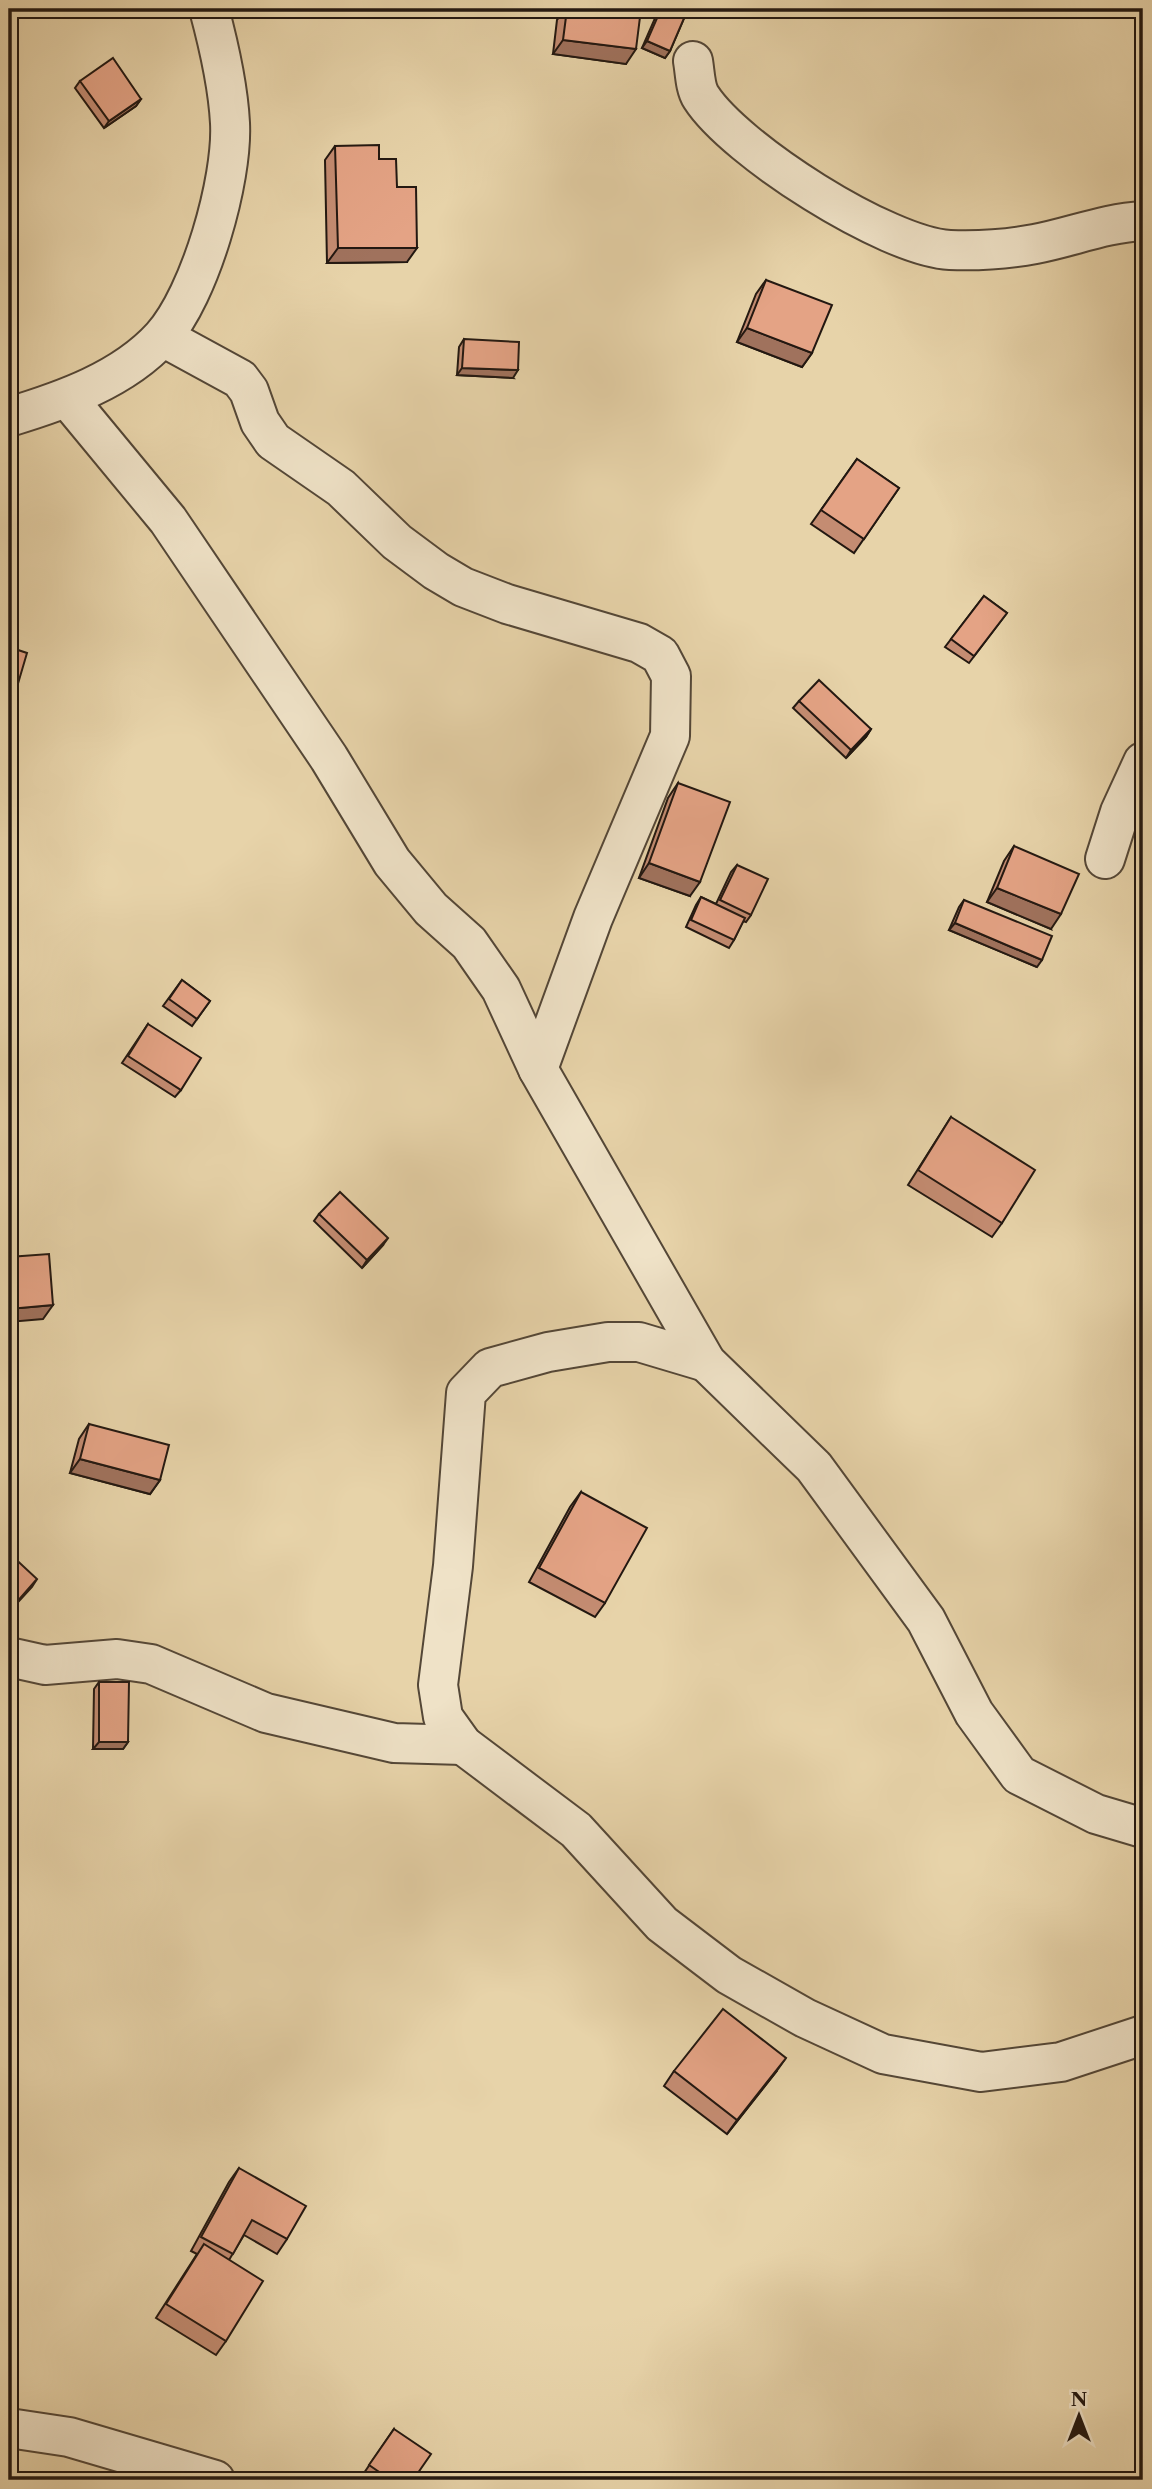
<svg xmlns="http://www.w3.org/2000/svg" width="1152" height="2489" font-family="'Libre Caslon Text',serif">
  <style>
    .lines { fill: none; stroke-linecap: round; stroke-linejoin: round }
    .minor-casing { stroke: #544737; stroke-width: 42 }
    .minor { stroke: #efe2c7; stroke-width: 38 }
    .wall { fill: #c48c72; stroke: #231811; stroke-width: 2 }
    .shaded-wall { fill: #a0725d; stroke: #231811; stroke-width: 2 }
    .building { fill: #e4a385; stroke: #231811; stroke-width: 2 }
  </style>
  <rect width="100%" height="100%" fill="#e7d3a9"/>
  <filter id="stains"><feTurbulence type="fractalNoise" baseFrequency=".00286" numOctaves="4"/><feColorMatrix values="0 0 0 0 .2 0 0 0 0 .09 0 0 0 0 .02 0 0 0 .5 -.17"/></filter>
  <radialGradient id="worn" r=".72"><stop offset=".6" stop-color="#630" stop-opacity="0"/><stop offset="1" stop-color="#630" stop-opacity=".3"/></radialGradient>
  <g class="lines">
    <defs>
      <g id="minor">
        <path d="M 693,61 C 695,72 695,88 701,97 C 735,150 887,247 950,250 C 977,251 1008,249 1035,244 C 1072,237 1105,223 1143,221"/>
        <path d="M 163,337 L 240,379 L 249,391 L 260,422 L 273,441 L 341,488 L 397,542 L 436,571 L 463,587 L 507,604 L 639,643 L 660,655 L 671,676 L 670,736 L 593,918 L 538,1069"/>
        <path d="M 68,399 L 168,520 L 329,758 L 392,862 L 431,909 L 469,943 L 501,989 L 538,1069 L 706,1362 L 814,1467 L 926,1620 L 974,1713 L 1019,1775 L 1096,1814 L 1143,1828"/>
        <path d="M 9,417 C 62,401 123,380 162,337 C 200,295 233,180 230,123 C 228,85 219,46 209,9"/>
        <path d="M 1105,859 L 1120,812 L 1143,762"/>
        <path d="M 706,1362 L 639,1342 L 608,1342 L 548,1352 L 490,1368 L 466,1393 L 453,1566 L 438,1685 L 443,1717 L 463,1745 L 576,1830 L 662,1924 L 729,1975 L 805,2018 L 883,2054 L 981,2072 L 1061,2062 L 1143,2035"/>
        <path d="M 9,1657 L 45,1665 L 117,1659 L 151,1664 L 266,1713 L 394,1743 L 463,1745"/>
        <path d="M 9,2428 L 69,2437 L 215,2480"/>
      </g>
    </defs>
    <use href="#minor" class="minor-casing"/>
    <use href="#minor" class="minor"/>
  </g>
  <g class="wall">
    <path d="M 565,9 L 586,9 L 602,11 L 602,9 L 641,9 L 626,64 L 553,54 L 557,20 Z"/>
    <path d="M 659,9 L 688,9 L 670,51 L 665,58 L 642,48 Z"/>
    <path d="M 80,81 L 141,99 L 136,106 L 104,128 L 75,88 Z"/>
    <path d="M 335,146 L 379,159 L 397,187 L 407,262 L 327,263 L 325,160 Z"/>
    <path d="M 766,280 L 812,353 L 802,367 L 737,342 L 756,294 Z"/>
    <path d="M 464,339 L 513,378 L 457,375 L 459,347 Z"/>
    <path d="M 857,459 L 899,488 L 854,553 L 811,524 Z"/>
    <path d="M 984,596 L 1007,613 L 969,663 L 945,647 Z"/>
    <path d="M 799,701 L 871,729 L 866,737 L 846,758 L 793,708 Z"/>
    <path d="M 678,783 L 690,896 L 639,878 L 668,798 Z"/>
    <path d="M 1014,846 L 1051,929 L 987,902 L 1004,861 Z"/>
    <path d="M 737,865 L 751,915 L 746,922 L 743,921 L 734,940 L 729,948 L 686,927 L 696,905 L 701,897 L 716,904 L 731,872 Z"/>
    <path d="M 964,900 L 1037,967 L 949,930 L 959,907 Z"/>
    <path d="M 182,980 L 210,1001 L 192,1026 L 163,1006 Z"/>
    <path d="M 148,1024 L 181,1090 L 175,1097 L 122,1063 Z"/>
    <path d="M 951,1117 L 1002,1223 L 992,1237 L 908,1185 Z"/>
    <path d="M 319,1214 L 383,1245 L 362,1268 L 314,1221 Z"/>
    <path d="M 89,1424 L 160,1480 L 150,1494 L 70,1473 L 79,1439 Z"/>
    <path d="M 581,1492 L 605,1603 L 595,1617 L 529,1582 L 570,1507 Z"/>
    <path d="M 99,1682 L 128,1742 L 123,1749 L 93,1749 L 94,1689 Z"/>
    <path d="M 674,2071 L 776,2072 L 727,2134 L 664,2086 Z"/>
    <path d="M 239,2168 L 287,2239 L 277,2254 L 244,2235 L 229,2260 L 226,2341 L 216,2355 L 156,2318 L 197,2254 L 191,2251 L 229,2182 Z"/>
    <path d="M 394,2429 L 413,2480 L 375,2480 L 364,2473 Z"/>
  </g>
  <g class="shaded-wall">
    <path d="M 563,40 L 636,49 L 626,64 L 553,54 Z"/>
    <path d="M 647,41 L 670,51 L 665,58 L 642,48 Z"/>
    <path d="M 141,99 L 136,106 L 104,128 L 109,121 Z"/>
    <path d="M 338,248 L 417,248 L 407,262 L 327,263 Z"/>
    <path d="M 747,328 L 812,353 L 802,367 L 737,342 Z"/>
    <path d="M 462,368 L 518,370 L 513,378 L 457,375 Z"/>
    <path d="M 871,729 L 866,737 L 846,758 L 851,750 Z"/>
    <path d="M 649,863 L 700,882 L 690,896 L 639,878 Z"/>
    <path d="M 997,888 L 1061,914 L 1051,929 L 987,902 Z"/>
    <path d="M 955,923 L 1042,960 L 1037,967 L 949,930 Z"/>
    <path d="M 388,1238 L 383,1245 L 362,1268 L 367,1260 Z"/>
    <path d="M 53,1305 L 43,1319 L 9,1322 L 9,1309 Z"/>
    <path d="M 80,1459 L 160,1480 L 150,1494 L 70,1473 Z"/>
    <path d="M 37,1579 L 32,1587 L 9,1612 L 9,1611 Z"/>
    <path d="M 99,1742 L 128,1742 L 123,1749 L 93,1749 Z"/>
    <path d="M 786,2058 L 776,2072 L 727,2134 L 737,2120 Z"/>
  </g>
  <g class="building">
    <path d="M 567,9 L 586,9 L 609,12 L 610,9 L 641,9 L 636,49 L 563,40 Z"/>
    <path d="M 661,9 L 688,9 L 670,51 L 647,41 Z"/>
    <path d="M 113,58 L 141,99 L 109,121 L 80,81 Z"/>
    <path d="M 379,145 L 379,159 L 396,159 L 397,187 L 416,187 L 417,248 L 338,248 L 335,146 Z"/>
    <path d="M 766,280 L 832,305 L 812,353 L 747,328 Z"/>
    <path d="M 464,339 L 519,342 L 518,370 L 462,368 Z"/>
    <path d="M 857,459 L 899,488 L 864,539 L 821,510 Z"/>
    <path d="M 984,596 L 1007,613 L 974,656 L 951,639 Z"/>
    <path d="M 9,647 L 27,653 L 12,704 L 9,703 Z"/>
    <path d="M 819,680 L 871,729 L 851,750 L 799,701 Z"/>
    <path d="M 678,783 L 730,802 L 700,882 L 649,863 Z"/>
    <path d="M 1014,846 L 1079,874 L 1061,914 L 997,888 Z"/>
    <path d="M 737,865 L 768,879 L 751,915 L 720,900 Z"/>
    <path d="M 701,897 L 745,918 L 734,940 L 691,920 Z"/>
    <path d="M 964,900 L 1052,936 L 1042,960 L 955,923 Z"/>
    <path d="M 182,980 L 210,1001 L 197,1019 L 169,999 Z"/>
    <path d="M 148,1024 L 201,1058 L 181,1090 L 128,1056 Z"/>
    <path d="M 951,1117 L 1035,1170 L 1002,1223 L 918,1170 Z"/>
    <path d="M 340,1192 L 388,1238 L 367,1260 L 319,1214 Z"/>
    <path d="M 49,1254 L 53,1305 L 9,1309 L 9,1257 Z"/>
    <path d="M 89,1424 L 169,1445 L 160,1480 L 80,1459 Z"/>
    <path d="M 581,1492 L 647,1528 L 605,1603 L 539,1568 Z"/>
    <path d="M 9,1553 L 37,1579 L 9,1611 Z"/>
    <path d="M 99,1682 L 129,1682 L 128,1742 L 99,1742 Z"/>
    <path d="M 723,2009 L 786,2058 L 737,2120 L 674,2071 Z"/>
    <path d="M 239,2168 L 306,2206 L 287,2239 L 252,2220 L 233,2254 L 201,2237 Z"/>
    <path d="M 204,2244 L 263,2281 L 226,2341 L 166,2304 Z"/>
    <path d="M 394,2429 L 431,2454 L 413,2480 L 391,2480 L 369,2465 Z"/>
  </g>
  <rect width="1152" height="2489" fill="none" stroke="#e7d3a9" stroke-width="35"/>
  <rect x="10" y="10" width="1131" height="2468" fill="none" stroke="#231811" stroke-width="3.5"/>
  <rect x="18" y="18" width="1117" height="2454" fill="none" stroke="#231811" stroke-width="2"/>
  <g transform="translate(1079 2416)" stroke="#efe2c7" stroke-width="5" paint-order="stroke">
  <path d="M0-5L12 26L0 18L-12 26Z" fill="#231811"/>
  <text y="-10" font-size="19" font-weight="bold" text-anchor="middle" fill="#231811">N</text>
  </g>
  <rect width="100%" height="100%" filter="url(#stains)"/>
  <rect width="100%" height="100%" fill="url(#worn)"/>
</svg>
